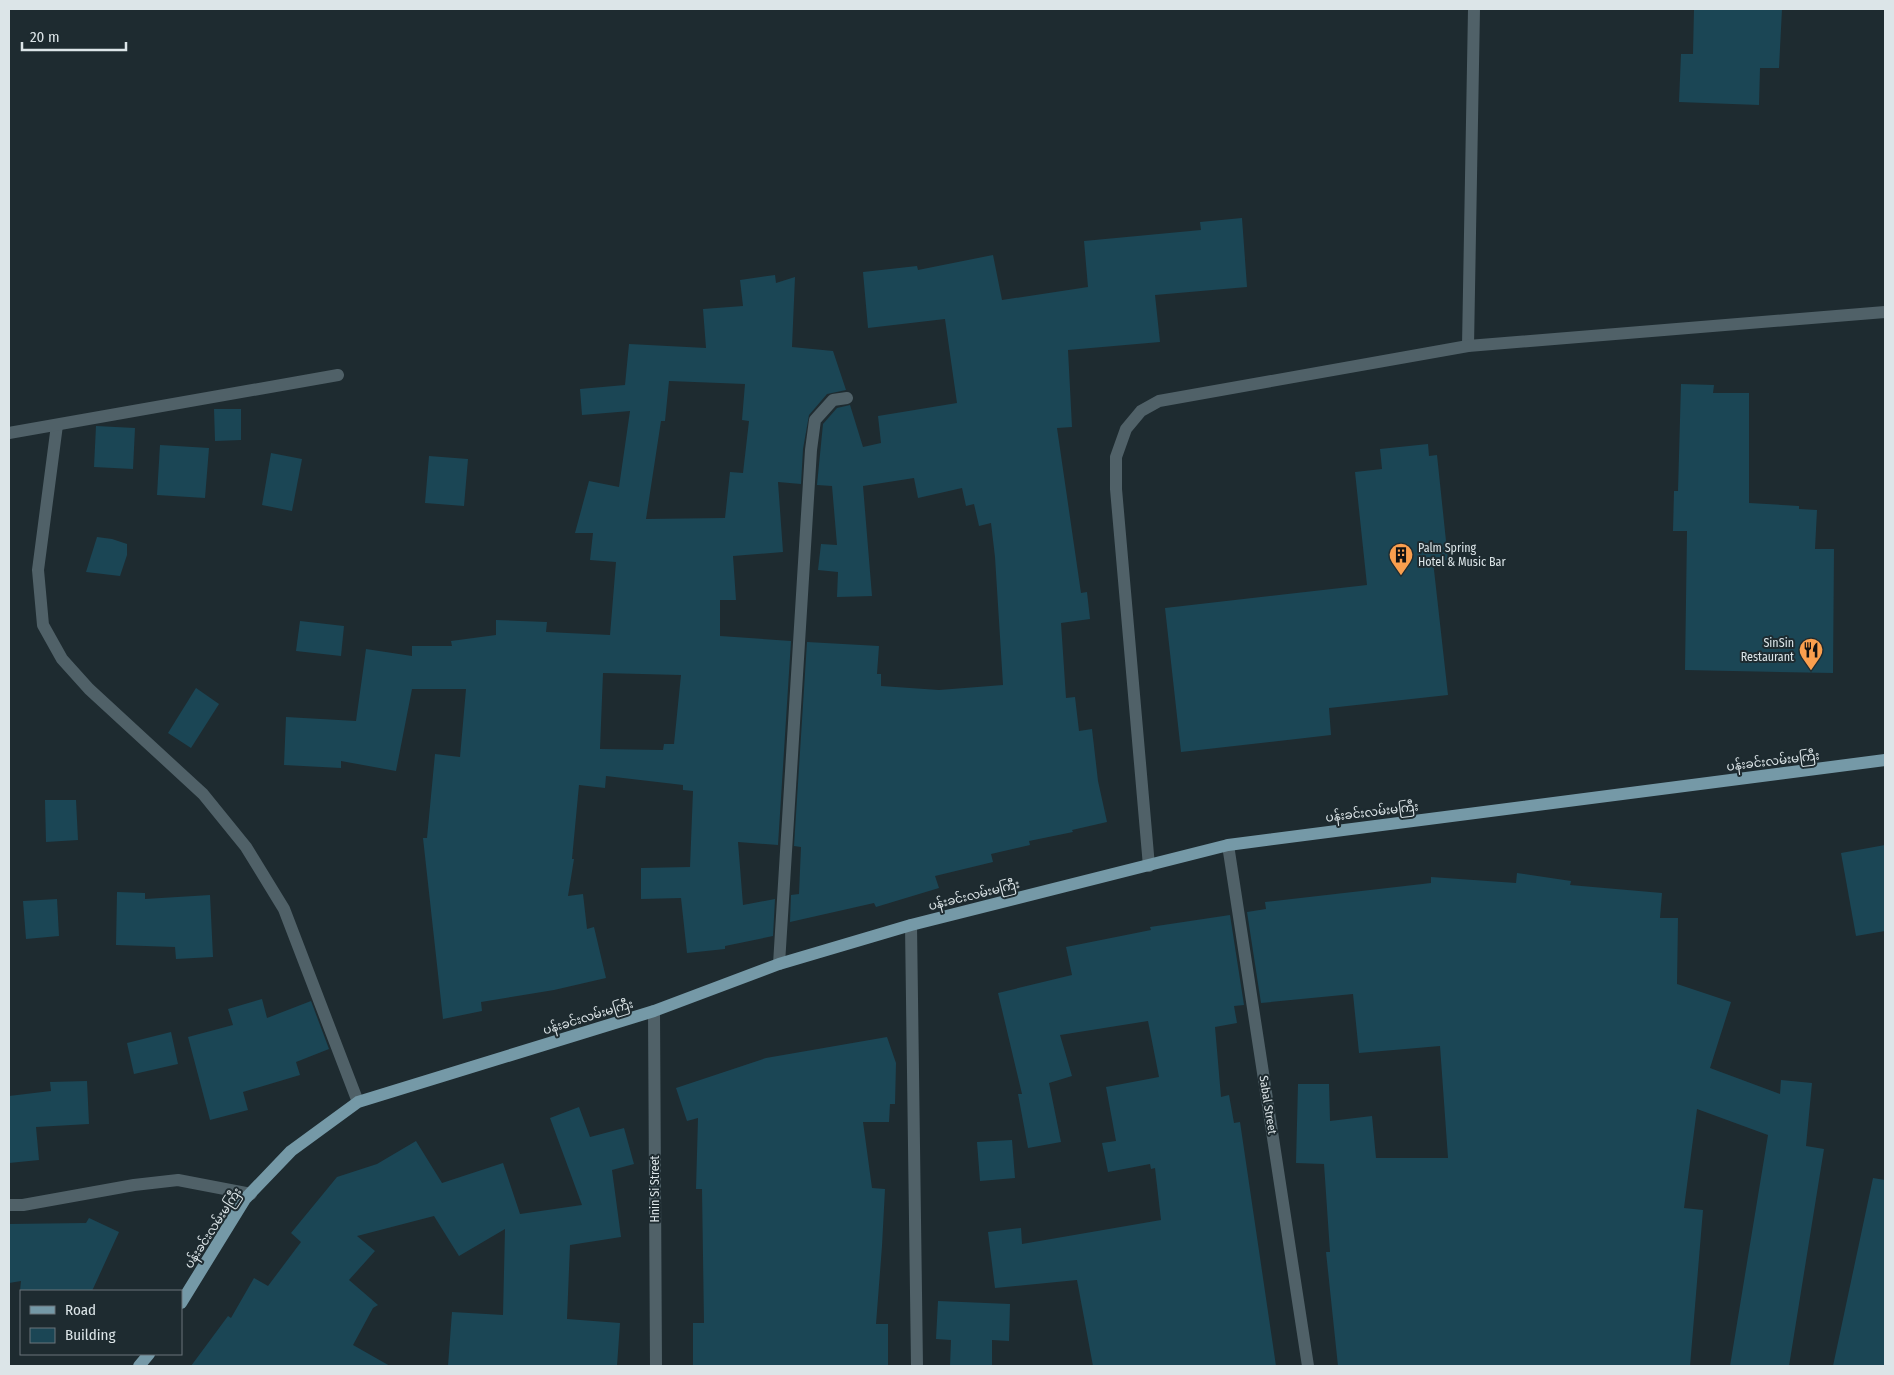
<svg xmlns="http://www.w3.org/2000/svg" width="1894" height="1375" font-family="'Fira Sans Condensed','Noto Sans Myanmar',sans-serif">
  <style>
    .building { fill: #1b4655; fill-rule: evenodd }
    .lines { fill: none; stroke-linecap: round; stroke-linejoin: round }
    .minor { stroke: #506168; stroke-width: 12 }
    .major { stroke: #7599a7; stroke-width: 12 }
    .labels { text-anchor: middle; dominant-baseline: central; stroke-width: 4; stroke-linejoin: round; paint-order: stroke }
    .poi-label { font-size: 12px; fill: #dce5e8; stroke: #1e2b30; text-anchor: start }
    .street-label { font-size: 12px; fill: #dce5e8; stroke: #1e2b30 }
  </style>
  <rect width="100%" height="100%" fill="#1e2b30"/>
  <g class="building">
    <path d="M 1694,9 L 1782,9 L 1779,68 L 1760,68 L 1759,105 L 1679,102 L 1681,54 L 1693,54 Z"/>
    <path d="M 1242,218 L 1247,287 L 1155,295 L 1160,342 L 1068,350 L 1072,427 L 1057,428 L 1081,593 L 1087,592 L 1090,619 L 1061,623 L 1066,698 L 1075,697 L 1079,731 L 1092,729 L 1098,781 L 1107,822 L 1072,830 L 1073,832 L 1029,841 L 1030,845 L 991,854 L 993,862 L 935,876 L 939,888 L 876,907 L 874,903 L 790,922 L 791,895 L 799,894 L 801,847 L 794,846 L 807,642 L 879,646 L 877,674 L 881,674 L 881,686 L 939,690 L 1003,685 L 995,557 L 991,523 L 979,526 L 974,504 L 966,506 L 962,488 L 918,498 L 914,478 L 863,486 L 872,596 L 837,597 L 838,572 L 818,570 L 821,544 L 837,545 L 832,486 L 817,485 L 823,424 L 837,408 L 850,405 L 863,447 L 881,443 L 878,416 L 957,403 L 945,319 L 868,328 L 863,272 L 917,266 L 918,270 L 993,255 L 1002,300 L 1088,287 L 1084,241 L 1201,230 L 1200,222 Z"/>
    <path d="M 775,275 L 776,283 L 795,277 L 792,347 L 833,351 L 846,390 L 827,394 L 809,415 L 803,449 L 801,484 L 778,482 L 783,552 L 733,556 L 736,600 L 720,600 L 720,636 L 791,641 L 778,845 L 738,842 L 743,905 L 775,899 L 773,936 L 725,946 L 725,949 L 687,953 L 681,898 L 641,899 L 641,868 L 690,867 L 693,791 L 683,790 L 683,785 L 606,776 L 605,788 L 579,785 L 572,859 L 574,859 L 568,896 L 583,894 L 587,929 L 594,927 L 606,978 L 554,990 L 481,1002 L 482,1011 L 443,1019 L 423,838 L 427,838 L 435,754 L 460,757 L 466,689 L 412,689 L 396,771 L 341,761 L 341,768 L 284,765 L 286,717 L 356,721 L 366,649 L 412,656 L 412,646 L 452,646 L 451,641 L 496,635 L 496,620 L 547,622 L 546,632 L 610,635 L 616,562 L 590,560 L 593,533 L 575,533 L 589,481 L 619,487 L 630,411 L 582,415 L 580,389 L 625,385 L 629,344 L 706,348 L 703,309 L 743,306 L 740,280 ZM 669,381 L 745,384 L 742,420 L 749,421 L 743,473 L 730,472 L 725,518 L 646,519 L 661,421 L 665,421 ZM 603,673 L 681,675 L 674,744 L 664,744 L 663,750 L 600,749 Z"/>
    <path d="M 1681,384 L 1714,385 L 1713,393 L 1749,393 L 1749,503 L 1799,506 L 1799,509 L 1817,510 L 1815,549 L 1834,549 L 1833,673 L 1685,670 L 1687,531 L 1673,531 L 1674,491 L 1678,491 Z"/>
    <path d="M 214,409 L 241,409 L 241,440 L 215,441 Z"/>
    <path d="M 96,426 L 135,428 L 133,469 L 94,467 Z"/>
    <path d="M 1428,444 L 1429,456 L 1437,455 L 1448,560 L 1433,561 L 1448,695 L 1329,708 L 1331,735 L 1181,752 L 1165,608 L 1367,585 L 1355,472 L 1382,469 L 1380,449 Z"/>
    <path d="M 160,445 L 209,448 L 205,498 L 157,495 Z"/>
    <path d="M 271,453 L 302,459 L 292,511 L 262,505 Z"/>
    <path d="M 429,456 L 468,459 L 464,506 L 425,503 Z"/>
    <path d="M 97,537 L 112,539 L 127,544 L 127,555 L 120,576 L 86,572 Z"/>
    <path d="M 300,621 L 344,626 L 341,656 L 296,651 Z"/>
    <path d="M 196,688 L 219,704 L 191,748 L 168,733 Z"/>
    <path d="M 45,800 L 76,800 L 78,840 L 46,842 Z"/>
    <path d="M 1885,845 L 1885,931 L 1856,936 L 1841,853 Z"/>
    <path d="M 1517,873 L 1571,881 L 1570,885 L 1662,893 L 1660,918 L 1678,918 L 1677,984 L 1731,1002 L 1710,1068 L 1780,1094 L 1781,1080 L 1812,1083 L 1806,1146 L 1824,1149 L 1789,1366 L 1730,1366 L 1768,1135 L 1697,1109 L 1684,1208 L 1703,1210 L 1690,1366 L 1338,1366 L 1326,1252 L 1330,1252 L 1324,1164 L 1296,1163 L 1298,1084 L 1329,1084 L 1330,1121 L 1372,1116 L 1376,1158 L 1448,1158 L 1440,1046 L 1359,1053 L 1353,994 L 1261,1003 L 1247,912 L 1266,909 L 1265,902 L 1431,883 L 1431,877 L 1516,883 Z"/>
    <path d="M 117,892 L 145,893 L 145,899 L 210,895 L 213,957 L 176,959 L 175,947 L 116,945 Z"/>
    <path d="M 57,899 L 59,936 L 26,939 L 23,901 Z"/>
    <path d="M 1230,915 L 1244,1005 L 1234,1006 L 1237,1023 L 1215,1027 L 1221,1097 L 1229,1095 L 1234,1123 L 1240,1122 L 1276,1366 L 1093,1366 L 1077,1280 L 995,1288 L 988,1232 L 1021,1228 L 1022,1244 L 1161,1220 L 1155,1168 L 1151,1169 L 1150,1164 L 1108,1172 L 1102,1143 L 1116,1141 L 1106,1087 L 1159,1077 L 1148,1021 L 1060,1035 L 1072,1076 L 1049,1083 L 1061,1142 L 1028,1148 L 1018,1094 L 1022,1094 L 998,993 L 1072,975 L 1066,947 L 1151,930 L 1150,927 Z"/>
    <path d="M 262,999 L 267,1018 L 311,1001 L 329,1049 L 296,1062 L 300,1075 L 243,1092 L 248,1110 L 210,1120 L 188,1037 L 233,1025 L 228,1009 Z"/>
    <path d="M 171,1032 L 178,1064 L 134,1074 L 127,1043 Z"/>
    <path d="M 887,1037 L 896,1063 L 895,1104 L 890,1104 L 889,1122 L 863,1122 L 872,1188 L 885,1189 L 882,1246 L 876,1324 L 888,1324 L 888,1366 L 693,1366 L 693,1323 L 704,1323 L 702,1189 L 696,1189 L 698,1118 L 687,1121 L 676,1088 L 766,1058 Z"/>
    <path d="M 87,1081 L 89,1124 L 36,1127 L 39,1160 L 9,1163 L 9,1096 L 51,1091 L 50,1082 Z"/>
    <path d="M 579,1107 L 590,1137 L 624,1128 L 634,1164 L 612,1170 L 621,1237 L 570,1245 L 567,1319 L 620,1323 L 617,1366 L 448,1366 L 452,1312 L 503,1315 L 505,1229 L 459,1256 L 434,1216 L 357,1236 L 375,1251 L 349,1280 L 378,1305 L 373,1308 L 353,1345 L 390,1366 L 191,1366 L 228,1316 L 231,1318 L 254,1278 L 268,1286 L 301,1242 L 291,1233 L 337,1177 L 377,1164 L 416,1141 L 442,1183 L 503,1163 L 520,1214 L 582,1205 L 550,1118 Z"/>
    <path d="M 1012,1140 L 1015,1178 L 980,1181 L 977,1142 Z"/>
    <path d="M 1873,1178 L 1885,1180 L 1885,1366 L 1833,1366 Z"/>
    <path d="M 89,1218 L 119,1232 L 92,1291 L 20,1291 L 21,1281 L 9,1283 L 9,1224 L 86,1223 Z"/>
    <path d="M 938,1301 L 1010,1304 L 1009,1341 L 992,1340 L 992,1366 L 950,1366 L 951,1340 L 936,1339 Z"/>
  </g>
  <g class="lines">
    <g class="minor">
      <path d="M 1468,346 L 1474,9"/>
      <path d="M 57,425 L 38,570 L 43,625 L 62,659 L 89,689 L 203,794 L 246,847 L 284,909 L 358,1102"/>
      <path d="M 9,433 L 338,375"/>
      <path d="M 1228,845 L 1308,1366"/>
      <path d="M 1149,866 L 1116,489 L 1116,457 L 1126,429 L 1141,411 L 1159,401 L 1468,346 L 1885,312"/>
      <path d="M 911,925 L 917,1366"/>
      <path d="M 779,964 L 811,450 L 815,420 L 833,400 L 847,398"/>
      <path d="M 654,1011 L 656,1366"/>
      <path d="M 9,1205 L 23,1205 L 134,1185 L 178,1180 L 251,1194"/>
    </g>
    <g class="major">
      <path d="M 181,1303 L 245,1199 L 291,1151 L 358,1102 L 654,1011 L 779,964 L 911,925 L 1228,845 L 1885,760"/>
      <path d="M 139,1366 L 149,1354"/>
    </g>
  </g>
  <defs>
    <symbol id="building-pin" viewBox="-11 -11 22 30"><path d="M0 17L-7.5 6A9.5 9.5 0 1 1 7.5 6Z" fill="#fa9f4e" stroke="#1e2b30"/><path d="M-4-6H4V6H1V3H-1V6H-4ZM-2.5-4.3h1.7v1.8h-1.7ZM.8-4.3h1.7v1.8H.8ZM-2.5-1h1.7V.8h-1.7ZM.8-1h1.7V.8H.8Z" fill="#111"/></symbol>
    <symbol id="restaurant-pin" viewBox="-11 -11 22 30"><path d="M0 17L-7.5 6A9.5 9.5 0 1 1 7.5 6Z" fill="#fa9f4e" stroke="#1e2b30"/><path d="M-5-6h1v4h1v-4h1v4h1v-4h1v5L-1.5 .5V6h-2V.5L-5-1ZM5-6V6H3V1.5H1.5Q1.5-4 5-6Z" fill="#111"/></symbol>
  </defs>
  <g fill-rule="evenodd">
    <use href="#building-pin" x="1387" y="541" width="28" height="38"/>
    <use href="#restaurant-pin" x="1797" y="636" width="28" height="38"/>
  </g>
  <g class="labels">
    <g class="poi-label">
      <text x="1418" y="548">Palm Spring<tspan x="1418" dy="14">Hotel &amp; Music Bar</tspan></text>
      <text x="1794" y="643" text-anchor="end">SinSin<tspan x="1794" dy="14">Restaurant</tspan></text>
    </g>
    <g class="street-label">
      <text transform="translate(1773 761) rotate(-7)">ပန်းခင်းလမ်းမကြီး</text>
      <text transform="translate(1372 812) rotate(-7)">ပန်းခင်းလမ်းမကြီး</text>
      <text transform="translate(974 895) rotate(-14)">ပန်းခင်းလမ်းမကြီး</text>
      <text transform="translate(588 1017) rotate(-17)">ပန်းခင်းလမ်းမကြီး</text>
      <text transform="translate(1268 1105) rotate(81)">Sabal Street</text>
      <text transform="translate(655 1189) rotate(-90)">Hnin Si Street</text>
      <text transform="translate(213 1228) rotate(-57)">ပန်းခင်းလမ်းမကြီး</text>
    </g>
  </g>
  <rect width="1894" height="1375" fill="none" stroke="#dce5e8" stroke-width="20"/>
  <rect x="20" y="1290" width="162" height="65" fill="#1e2b30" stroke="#6a757a"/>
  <rect x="30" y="1306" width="25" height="8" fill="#7599a7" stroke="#6a757a"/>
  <text x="65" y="1315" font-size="15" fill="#dce5e8">Road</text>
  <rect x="30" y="1328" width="25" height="15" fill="#1b4655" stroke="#6a757a"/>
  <text x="65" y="1340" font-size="15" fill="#dce5e8">Building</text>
  <path d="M22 42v8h104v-8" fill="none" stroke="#dce5e8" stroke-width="2.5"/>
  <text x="30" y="42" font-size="15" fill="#dce5e8" stroke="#1e2b30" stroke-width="4" paint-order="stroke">20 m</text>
</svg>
